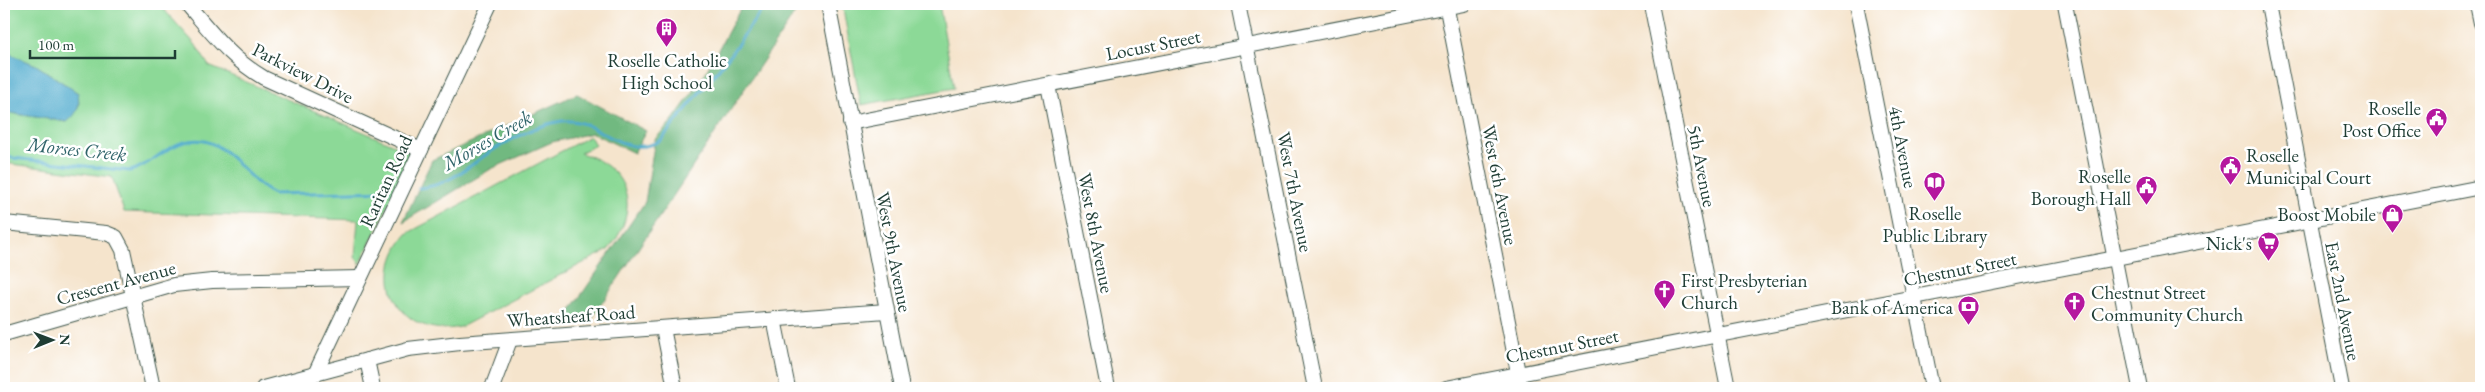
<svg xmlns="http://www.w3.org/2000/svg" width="2485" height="392" font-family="'EB Garamond',serif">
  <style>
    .green { fill: #8cd997; stroke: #568b66 }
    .forest { fill: #71b980; stroke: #487b5a }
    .water { fill: #50abce; stroke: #387481 }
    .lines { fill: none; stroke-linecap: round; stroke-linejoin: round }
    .stream { stroke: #50abce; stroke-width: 3 }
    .minor-casing { stroke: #3f564b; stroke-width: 16 }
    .minor { stroke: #fff; stroke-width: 14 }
    .labels { text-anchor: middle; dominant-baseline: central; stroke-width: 5; stroke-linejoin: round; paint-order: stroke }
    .street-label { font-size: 19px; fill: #1f3d34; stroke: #fff }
    .poi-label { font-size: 19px; fill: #1f3d34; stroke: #fff; text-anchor: end }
    .water-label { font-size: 20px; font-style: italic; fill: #30646a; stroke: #fff }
  </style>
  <rect width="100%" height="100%" fill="#fff"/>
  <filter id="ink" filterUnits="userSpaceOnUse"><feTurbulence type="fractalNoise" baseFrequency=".02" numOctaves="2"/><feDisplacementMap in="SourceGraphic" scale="10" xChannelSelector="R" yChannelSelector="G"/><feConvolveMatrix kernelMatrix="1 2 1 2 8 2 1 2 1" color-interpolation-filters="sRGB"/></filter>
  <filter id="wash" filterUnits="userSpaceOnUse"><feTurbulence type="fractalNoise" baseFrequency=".0096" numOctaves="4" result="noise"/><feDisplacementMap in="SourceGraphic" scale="20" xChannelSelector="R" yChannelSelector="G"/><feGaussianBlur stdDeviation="1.12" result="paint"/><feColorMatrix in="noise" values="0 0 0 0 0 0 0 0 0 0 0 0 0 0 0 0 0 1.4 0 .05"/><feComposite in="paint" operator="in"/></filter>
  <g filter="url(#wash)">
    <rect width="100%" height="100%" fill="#f5e4cc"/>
    <g class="green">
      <path d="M 4,4 L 159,4 L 195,44 L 209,66 L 413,153 L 360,264 L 355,257 L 358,220 L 124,212 L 112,177 L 4,163 L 4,112 L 67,122 L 79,105 L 78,93 L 36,65 L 12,55 L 4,49 Z"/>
      <path d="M 842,4 L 939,4 L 954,88 L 861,105 Z"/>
      <path d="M 590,136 L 595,145 L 580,153 C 631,167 641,211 608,250 L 461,327 C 400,340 367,278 408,233 Z"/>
    </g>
    <g class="forest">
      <path d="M 743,4 L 801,4 L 590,321 L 560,326 L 645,202 L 655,139 L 672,121 L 701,81 Z"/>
      <path d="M 577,94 L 646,131 L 634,153 L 592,133 L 552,142 L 491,169 L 403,222 L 432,160 Z"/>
    </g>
    <path class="water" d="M 4,49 L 12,55 L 36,65 L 78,93 C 80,106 78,113 67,122 L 4,112 Z"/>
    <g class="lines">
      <g class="stream">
        <path d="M 4,157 L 130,171 C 146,168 163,149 181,143 C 224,128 240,178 274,194 L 389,191"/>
        <path d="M 419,188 C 450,186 470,164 495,149 C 515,137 539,124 562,121 C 597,116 623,163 661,140 L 730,55 L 766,4"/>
      </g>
    </g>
  </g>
  <g filter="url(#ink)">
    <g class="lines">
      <defs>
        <g id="minor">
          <path d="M 187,4 C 212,33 230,58 264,78 L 421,150"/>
          <path d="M 828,4 L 902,388"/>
          <path d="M 1238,4 L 1315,388"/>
          <path d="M 1446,4 L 1521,388"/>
          <path d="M 1651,4 L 1728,388"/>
          <path d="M 1856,4 L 1932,388"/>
          <path d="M 2065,4 L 2140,388"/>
          <path d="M 2268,4 L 2342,388"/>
          <path d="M 2477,4 L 2481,23"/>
          <path d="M 1048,85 L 1108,388"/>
          <path d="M 850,123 L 1464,4"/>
          <path d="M 4,223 L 106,233 L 116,237 L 123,250 L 153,388"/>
          <path d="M 774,319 L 788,388"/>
          <path d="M 663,328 L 675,388"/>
          <path d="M 4,334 L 174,285 L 212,281 L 360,278"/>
          <path d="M 367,360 L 373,388"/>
          <path d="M 315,374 L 490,4"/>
          <path d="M 263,388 L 408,349 L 460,343 L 886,311"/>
          <path d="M 492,388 L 510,340"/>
          <path d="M 1446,388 L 2481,187"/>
        </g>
      </defs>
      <use href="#minor" class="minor-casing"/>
      <use href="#minor" class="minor"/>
    </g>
  </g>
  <defs>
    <symbol id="building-pin" viewBox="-11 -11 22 30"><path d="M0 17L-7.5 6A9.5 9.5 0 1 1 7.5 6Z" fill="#b5179e" stroke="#fff"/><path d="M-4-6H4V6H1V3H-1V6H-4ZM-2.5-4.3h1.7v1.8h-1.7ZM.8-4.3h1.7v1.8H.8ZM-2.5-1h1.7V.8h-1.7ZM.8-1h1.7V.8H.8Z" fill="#fff"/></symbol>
    <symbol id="civic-pin" viewBox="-11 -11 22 30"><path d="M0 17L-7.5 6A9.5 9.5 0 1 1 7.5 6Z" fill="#b5179e" stroke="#fff"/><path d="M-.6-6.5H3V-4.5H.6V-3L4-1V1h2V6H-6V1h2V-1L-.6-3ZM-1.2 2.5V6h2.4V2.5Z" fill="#fff"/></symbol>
    <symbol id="library-pin" viewBox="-11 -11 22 30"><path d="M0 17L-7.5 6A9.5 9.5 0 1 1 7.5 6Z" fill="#b5179e" stroke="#fff"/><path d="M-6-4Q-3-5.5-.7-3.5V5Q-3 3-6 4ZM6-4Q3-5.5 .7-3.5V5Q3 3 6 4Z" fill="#fff"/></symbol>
    <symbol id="shop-pin" viewBox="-11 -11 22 30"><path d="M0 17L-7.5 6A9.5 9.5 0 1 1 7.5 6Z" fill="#b5179e" stroke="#fff"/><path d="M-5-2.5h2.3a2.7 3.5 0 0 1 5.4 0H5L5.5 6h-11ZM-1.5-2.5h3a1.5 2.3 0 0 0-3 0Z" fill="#fff"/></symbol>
    <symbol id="supermarket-pin" viewBox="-11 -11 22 30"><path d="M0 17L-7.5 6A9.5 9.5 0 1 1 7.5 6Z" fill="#b5179e" stroke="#fff"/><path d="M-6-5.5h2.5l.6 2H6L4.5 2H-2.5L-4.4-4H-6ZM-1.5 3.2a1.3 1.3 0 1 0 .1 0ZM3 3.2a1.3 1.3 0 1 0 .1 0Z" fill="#fff"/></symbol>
    <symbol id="church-pin" viewBox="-11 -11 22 30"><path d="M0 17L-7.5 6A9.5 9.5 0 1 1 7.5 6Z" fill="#b5179e" stroke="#fff"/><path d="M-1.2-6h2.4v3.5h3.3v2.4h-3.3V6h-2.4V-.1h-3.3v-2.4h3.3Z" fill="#fff"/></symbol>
    <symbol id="bank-pin" viewBox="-11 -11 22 30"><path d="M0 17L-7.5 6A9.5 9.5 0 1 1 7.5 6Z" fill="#b5179e" stroke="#fff"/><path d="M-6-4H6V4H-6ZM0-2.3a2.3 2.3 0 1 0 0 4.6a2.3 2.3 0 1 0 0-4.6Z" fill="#fff"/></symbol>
  </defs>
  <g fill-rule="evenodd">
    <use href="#building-pin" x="654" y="16" width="25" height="34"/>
    <use href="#civic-pin" x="2424" y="106" width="25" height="34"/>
    <use href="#civic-pin" x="2218" y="154" width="25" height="34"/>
    <use href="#library-pin" x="1922" y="170" width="25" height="34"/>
    <use href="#civic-pin" x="2134" y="174" width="25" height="34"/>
    <use href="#shop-pin" x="2380" y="202" width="25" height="34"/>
    <use href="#supermarket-pin" x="2256" y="230" width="25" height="34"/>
    <use href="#church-pin" x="1652" y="278" width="25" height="34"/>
    <use href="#church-pin" x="2062" y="290" width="25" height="34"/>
    <use href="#bank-pin" x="1956" y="294" width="25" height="34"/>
  </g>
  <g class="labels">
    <g class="street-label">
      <text transform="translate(1153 45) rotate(-11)">Locust Street</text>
      <text transform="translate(303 73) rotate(27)">Parkview Drive</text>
      <text transform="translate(1903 147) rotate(79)">4th Avenue</text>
      <text transform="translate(1702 166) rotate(79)">5th Avenue</text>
      <text transform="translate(386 181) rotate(-65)">Raritan Road</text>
      <text transform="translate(1500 185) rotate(79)">West 6th Avenue</text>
      <text transform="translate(1295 192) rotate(79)">West 7th Avenue</text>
      <text transform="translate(1096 233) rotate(79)">West 8th Avenue</text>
      <text transform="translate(894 252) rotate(79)">West 9th Avenue</text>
      <text transform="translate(1960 269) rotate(-11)">Chestnut Street</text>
      <text transform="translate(116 283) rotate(-15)">Crescent Avenue</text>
      <text transform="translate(2343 301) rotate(79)">East 2nd Avenue</text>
      <text transform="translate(571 316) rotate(-4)">Wheatsheaf Road</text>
      <text transform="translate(1562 346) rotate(-11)">Chestnut Street</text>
    </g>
    <g class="poi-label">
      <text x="667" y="60" text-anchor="middle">Roselle Catholic<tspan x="667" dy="22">High School</tspan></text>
      <text x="2421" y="108">Roselle<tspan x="2421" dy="22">Post Office</tspan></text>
      <text x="2246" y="155" text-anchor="start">Roselle<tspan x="2246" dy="22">Municipal Court</tspan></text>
      <text x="2131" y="176">Roselle<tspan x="2131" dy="22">Borough Hall</tspan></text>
      <text x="1935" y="213" text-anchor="middle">Roselle<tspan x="1935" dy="22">Public Library</tspan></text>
      <text x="2376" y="214">Boost Mobile</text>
      <text x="2252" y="243">Nick's</text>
      <text x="1681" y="280" text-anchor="start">First Presbyterian<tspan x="1681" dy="22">Church</tspan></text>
      <text x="2091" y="292" text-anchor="start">Chestnut Street<tspan x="2091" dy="22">Community Church</tspan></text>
      <text x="1953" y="307">Bank of America</text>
    </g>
    <g class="water-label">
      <text transform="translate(487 140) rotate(-30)">Morses Creek</text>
      <text transform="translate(77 149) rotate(6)">Morses Creek</text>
    </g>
  </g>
  <rect width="2485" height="392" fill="none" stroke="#fff" stroke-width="20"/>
  <g transform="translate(52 340) rotate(89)" stroke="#ffffff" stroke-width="4" paint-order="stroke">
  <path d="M0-4L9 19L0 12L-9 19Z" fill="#1f3d34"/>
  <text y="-8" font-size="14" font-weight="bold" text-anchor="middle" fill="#1f3d34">N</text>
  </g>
  <path d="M30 50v8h145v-8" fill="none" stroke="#1f3d34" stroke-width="2.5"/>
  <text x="38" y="50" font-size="15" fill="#1f3d34" stroke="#ffffff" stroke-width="4" paint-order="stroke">100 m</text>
</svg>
